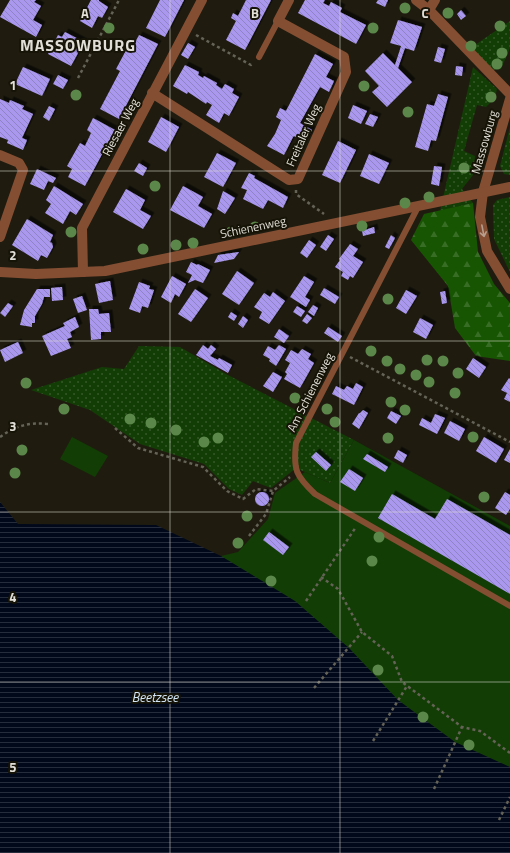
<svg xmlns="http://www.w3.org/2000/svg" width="510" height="853" font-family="'Titillium Web',sans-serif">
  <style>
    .grass { fill: url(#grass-dots) }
    .forest { fill: url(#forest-firs) }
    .pitch { fill: #123d05 }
    .water { fill: url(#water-rules) }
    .building { fill: url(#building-back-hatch); filter: url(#shadow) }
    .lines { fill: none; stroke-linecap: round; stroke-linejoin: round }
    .path { stroke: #656257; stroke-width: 2.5; stroke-dasharray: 3 3; stroke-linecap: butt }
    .lane { stroke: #844e33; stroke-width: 6 }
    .street { stroke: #844e33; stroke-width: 10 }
    .tree { fill: #5c874a }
    .oneway { stroke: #b79e8d }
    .grid { fill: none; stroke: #e1dfd7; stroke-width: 1; stroke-opacity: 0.55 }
    .labels { text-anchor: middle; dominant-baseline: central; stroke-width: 4; stroke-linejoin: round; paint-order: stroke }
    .street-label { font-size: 12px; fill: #e1dfd7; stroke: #161307 }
    .water-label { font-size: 13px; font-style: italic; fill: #d4e7f8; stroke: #161307 }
    .district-label { font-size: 16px; font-weight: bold; letter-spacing: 1px; fill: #e1dfd7; stroke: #161307 }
    .grid-label { font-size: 13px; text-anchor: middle; font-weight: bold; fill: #e1dfd7; stroke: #161307; stroke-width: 4; stroke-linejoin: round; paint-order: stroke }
  </style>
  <defs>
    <pattern id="grass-dots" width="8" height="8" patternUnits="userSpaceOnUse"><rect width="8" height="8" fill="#123d05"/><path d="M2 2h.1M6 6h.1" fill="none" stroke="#345929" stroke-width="1.8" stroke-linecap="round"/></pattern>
    <pattern id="forest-firs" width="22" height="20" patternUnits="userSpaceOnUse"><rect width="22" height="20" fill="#175502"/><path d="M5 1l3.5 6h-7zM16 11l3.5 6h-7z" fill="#386d26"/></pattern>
    <pattern id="water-rules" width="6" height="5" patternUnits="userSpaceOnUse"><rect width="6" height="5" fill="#00081a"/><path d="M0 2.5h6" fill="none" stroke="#252c3b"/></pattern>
    <pattern id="building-back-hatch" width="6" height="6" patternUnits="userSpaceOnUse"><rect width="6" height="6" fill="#aa98ef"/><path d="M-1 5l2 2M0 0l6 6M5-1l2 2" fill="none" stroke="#9083c3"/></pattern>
    <filter id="shadow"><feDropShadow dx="3.5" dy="-3.5" stdDeviation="0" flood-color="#0009"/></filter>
  </defs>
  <rect width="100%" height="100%" fill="#1f1c0f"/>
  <g class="grass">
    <path d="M 510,21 L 510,48 L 501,69 L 490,70 L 472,47 Z"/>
    <path d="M 473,67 L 497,89 L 495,98 L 486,107 L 477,105 L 464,151 L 475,156 L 473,175 L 462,189 L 473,203 L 440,211 Z"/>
    <path d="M 510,127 L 510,175 L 504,174 L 500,166 Z"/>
    <path d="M 510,197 L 510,272 L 494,239 L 493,205 L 497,200 Z"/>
    <path d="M 139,346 L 180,347 L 226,374 L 354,440 L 330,483 L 296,468 L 271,488 L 253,481 L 242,495 L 229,489 L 204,464 L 140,444 L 90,410 L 31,390 L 102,367 L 124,369 Z"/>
  </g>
  <path class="forest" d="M 473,203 L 478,252 L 494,284 L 510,303 L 510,361 L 476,356 L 455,328 L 448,286 L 411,240 L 424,214 Z"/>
  <g class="pitch">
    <path d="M 72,437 L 108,456 L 95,477 L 60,459 Z"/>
    <path d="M 354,440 L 510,526 L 510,853 L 45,853 L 194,645 L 221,556 L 238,552 L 268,519 L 275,493 L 305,472 L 330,483 Z"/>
  </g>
  <path class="water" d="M 0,502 L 18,524 L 156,525 L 221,556 L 295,601 L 349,648 L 398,700 L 455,742 L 510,767 L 510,853 L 0,853 Z"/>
  <g class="building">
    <path d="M 10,0 L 36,0 L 34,2 L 41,6 L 33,20 L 42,25 L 36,37 L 0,17 Z"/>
    <path d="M 91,0 L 99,0 L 99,1 L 108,7 L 102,18 L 98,16 L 92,28 L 80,21 Z"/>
    <path d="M 160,0 L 184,0 L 165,37 L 146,28 Z"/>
    <path d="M 246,0 L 271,0 L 245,50 L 226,40 L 236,21 L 231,18 L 233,13 L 238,16 Z"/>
    <path d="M 305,0 L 325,0 L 323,3 L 329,6 L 331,2 L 342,8 L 340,12 L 366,25 L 356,44 L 298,13 Z"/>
    <path d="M 378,0 L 388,0 L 385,7 L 376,3 Z"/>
    <path d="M 461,10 L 466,16 L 461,20 L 457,14 Z"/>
    <path d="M 398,20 L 422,27 L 414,51 L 405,48 L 398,68 L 412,82 L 387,107 L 372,92 L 379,86 L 365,71 L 383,53 L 395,65 L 401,46 L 390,43 Z"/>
    <path d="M 65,32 L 84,42 L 71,66 L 48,54 L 58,35 L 62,37 Z"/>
    <path d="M 139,35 L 158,44 L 119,119 L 100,109 L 120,71 L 116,69 L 123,56 L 128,46 L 132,48 Z"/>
    <path d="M 188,43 L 195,47 L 188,59 L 181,55 Z"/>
    <path d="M 438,47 L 445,49 L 441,63 L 434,61 Z"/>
    <path d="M 315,54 L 333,64 L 326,77 L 334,81 L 329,92 L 320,87 L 300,123 L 312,130 L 305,142 L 294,136 L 293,137 L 284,155 L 267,146 L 275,134 L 281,120 L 276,117 L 280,108 L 286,111 Z"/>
    <path d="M 185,65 L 199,72 L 198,75 L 203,78 L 204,76 L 217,83 L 216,85 L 222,89 L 225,84 L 234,89 L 232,93 L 239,97 L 229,116 L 224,113 L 219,123 L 206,115 L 212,105 L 207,102 L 206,104 L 188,92 L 187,94 L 173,86 Z"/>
    <path d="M 456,66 L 463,67 L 462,76 L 455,75 Z"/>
    <path d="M 23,67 L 50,79 L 42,96 L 15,84 Z"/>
    <path d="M 58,75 L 68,80 L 63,89 L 53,84 Z"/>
    <path d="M 438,94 L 448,97 L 436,141 L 431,140 L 428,151 L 415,147 L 427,104 L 434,106 Z"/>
    <path d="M 0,99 L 9,103 L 10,100 L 24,106 L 22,109 L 33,114 L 22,138 L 27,140 L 23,150 L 7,143 L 8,140 L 0,137 Z"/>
    <path d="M 353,105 L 367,111 L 361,124 L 348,118 Z"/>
    <path d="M 49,106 L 55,109 L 49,121 L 43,117 Z"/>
    <path d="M 370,114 L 378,117 L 373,127 L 365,124 Z"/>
    <path d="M 161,117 L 179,127 L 166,152 L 148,142 Z"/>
    <path d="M 93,118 L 115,130 L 85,186 L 68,177 L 72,169 L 67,166 L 80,143 L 85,146 L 91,133 L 87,130 Z"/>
    <path d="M 338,141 L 356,150 L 340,183 L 322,175 Z"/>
    <path d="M 217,153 L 236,163 L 223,187 L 204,177 Z"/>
    <path d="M 369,154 L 389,163 L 379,184 L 360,176 Z"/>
    <path d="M 139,163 L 147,168 L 143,176 L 134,171 Z"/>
    <path d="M 434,166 L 442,167 L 439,186 L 431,184 Z"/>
    <path d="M 37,169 L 56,178 L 53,183 L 48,181 L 44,190 L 30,184 Z"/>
    <path d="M 249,173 L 255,176 L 254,178 L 288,197 L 283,208 L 268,200 L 263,209 L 243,199 L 247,190 L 241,188 Z"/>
    <path d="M 54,186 L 83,204 L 76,215 L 70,211 L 63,224 L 45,213 L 51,204 L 46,200 Z"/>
    <path d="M 183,186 L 203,197 L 198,206 L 212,214 L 204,228 L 170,210 Z"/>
    <path d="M 126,189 L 145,200 L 140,210 L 151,216 L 143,229 L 113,212 Z"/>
    <path d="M 223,191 L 235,198 L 225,214 L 217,209 Z"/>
    <path d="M 27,219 L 53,235 L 50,242 L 52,243 L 53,247 L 47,258 L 41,255 L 38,261 L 12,245 Z"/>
    <path d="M 374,227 L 375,233 L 363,236 L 362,231 Z"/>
    <path d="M 328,235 L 334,239 L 326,251 L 320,247 Z"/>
    <path d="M 391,235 L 395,238 L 389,249 L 385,247 Z"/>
    <path d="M 309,240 L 316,245 L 307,258 L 300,253 Z"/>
    <path d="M 350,244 L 358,249 L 353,256 L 363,262 L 353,278 L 350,276 L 348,280 L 341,276 L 343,272 L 335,267 L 340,260 L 339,259 Z"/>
    <path d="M 239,252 L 234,259 L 214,263 L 218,255 Z"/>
    <path d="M 191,262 L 197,265 L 198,264 L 210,270 L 203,283 L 195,280 L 188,283 L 192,275 L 186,272 Z"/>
    <path d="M 237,271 L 254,283 L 239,305 L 222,294 Z"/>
    <path d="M 172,276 L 186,284 L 179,297 L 175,294 L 171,303 L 161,297 Z"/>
    <path d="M 304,276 L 314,282 L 305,297 L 310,300 L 306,307 L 290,297 Z"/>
    <path d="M 110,281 L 113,300 L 99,303 L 95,284 Z"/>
    <path d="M 139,282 L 150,286 L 149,289 L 154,290 L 148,308 L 142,306 L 140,313 L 129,309 Z"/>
    <path d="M 62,287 L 63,300 L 52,301 L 51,288 Z"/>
    <path d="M 324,288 L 339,297 L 335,304 L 320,295 Z"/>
    <path d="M 37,289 L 50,289 L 50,297 L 44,297 L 42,304 L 35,316 L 35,323 L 32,323 L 32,327 L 20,325 L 24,310 Z"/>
    <path d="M 195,289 L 208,298 L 191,322 L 178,314 Z"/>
    <path d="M 406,290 L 417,296 L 406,314 L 396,308 Z"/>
    <path d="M 445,291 L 447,303 L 442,304 L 440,292 Z"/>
    <path d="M 273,292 L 285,301 L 269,324 L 259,318 L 262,312 L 254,307 L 264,293 L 270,297 Z"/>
    <path d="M 82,296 L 87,310 L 78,313 L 73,299 Z"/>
    <path d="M 8,303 L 13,306 L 5,317 L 0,313 Z"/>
    <path d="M 313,305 L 318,308 L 314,316 L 308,312 Z"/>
    <path d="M 297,306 L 305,311 L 301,317 L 293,312 Z"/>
    <path d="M 89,309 L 98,309 L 99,314 L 109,313 L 111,332 L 101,332 L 101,339 L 91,340 Z"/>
    <path d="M 231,312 L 237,316 L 234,321 L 228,317 Z"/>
    <path d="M 307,314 L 312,318 L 307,324 L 302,321 Z"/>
    <path d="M 243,316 L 248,320 L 243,328 L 238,324 Z"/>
    <path d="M 75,317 L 79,327 L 70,332 L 72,337 L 67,339 L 71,348 L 51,356 L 42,336 L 65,326 L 63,323 Z"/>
    <path d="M 420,318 L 433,325 L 426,339 L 413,332 Z"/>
    <path d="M 328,327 L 342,336 L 338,342 L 324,333 Z"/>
    <path d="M 279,329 L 289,336 L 284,343 L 274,337 Z"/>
    <path d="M 18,342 L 23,353 L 5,362 L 0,350 Z"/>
    <path d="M 203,345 L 208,349 L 211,345 L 216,349 L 210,356 L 218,360 L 219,358 L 232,365 L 228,373 L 196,355 Z"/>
    <path d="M 279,345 L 286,349 L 276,366 L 269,361 L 270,359 L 263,355 L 268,346 L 275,350 Z"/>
    <path d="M 302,349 L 311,354 L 308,359 L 314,363 L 300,388 L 284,379 L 287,374 L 285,372 L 290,363 L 285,360 L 291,350 L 298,354 Z"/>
    <path d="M 473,358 L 486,367 L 479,378 L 466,369 Z"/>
    <path d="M 273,372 L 282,377 L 273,392 L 263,386 Z"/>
    <path d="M 509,378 L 510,379 L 510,402 L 504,399 L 507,393 L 501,390 Z"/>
    <path d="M 356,383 L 363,387 L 354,405 L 332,394 L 336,386 L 344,390 L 347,386 L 353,389 Z"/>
    <path d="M 363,410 L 368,413 L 359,429 L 352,424 L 359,413 L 360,413 Z"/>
    <path d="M 391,411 L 401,416 L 396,424 L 387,418 Z"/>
    <path d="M 435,414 L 445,418 L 437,434 L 419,425 L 422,418 L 431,423 Z"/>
    <path d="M 450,421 L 465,429 L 459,441 L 444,433 Z"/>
    <path d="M 484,437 L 504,449 L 496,463 L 476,451 Z"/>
    <path d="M 510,449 L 510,463 L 504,460 Z"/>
    <path d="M 398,450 L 407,455 L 403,463 L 394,458 Z"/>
    <path d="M 316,452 L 331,465 L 326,471 L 311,457 Z"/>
    <path d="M 367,454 L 388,467 L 385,472 L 363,459 Z"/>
    <path d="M 349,469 L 363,478 L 355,491 L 340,482 Z"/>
    <path d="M 505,492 L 510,495 L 510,509 L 506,515 L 495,508 Z"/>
    <circle cx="262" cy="499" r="7"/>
    <path d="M 392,494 L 435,519 L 447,499 L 510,535 L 510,594 L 378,518 Z"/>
    <path d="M 269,532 L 289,547 L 283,555 L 263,540 Z"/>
  </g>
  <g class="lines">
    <g class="path">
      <path d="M 196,35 L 251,65 L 252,63"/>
      <path d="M 78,78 L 119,0"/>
      <path d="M 296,190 L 296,194 L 324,214"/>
      <path d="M 350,357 L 510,442"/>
      <path d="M 115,428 L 138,448 L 203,467 L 227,491 L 243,499 L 256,489 L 273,491"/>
      <path d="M 0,437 C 15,426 29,422 48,424"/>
      <path d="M 249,536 L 266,514 L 273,491 L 290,477"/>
      <path d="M 321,577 L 338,589 L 362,632 L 392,656 L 402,682 L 462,727 L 480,731 L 510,753"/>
      <path d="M 306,601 L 356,527"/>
      <path d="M 314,688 L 362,632"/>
      <path d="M 373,741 L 407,686"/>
      <path d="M 434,789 L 462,727"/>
      <path d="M 499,820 L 510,797"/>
    </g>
    <g class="lane">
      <path d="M 259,57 L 278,21"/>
      <path d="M 418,207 L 296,443 C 293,470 296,476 315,494 L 510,606"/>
    </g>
    <g class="street">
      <path d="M 416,0 L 429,10 L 510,94"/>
      <path d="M 429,10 L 435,0"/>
      <path d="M 152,93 L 289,180 L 298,179 L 346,72 L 344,57 L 278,21 L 289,0"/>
      <path d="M 510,99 L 483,192 L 480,217 L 487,251 L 510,289"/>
      <path d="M 0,155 L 19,163 L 23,170 L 0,237"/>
      <path d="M 0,272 L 36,274 L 105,271 L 510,187"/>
      <path d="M 83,272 L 82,228 L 202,0"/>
    </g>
  </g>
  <g class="tree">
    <circle cx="405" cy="8" r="5.5"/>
    <circle cx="448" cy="13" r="5.5"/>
    <circle cx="500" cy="26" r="5.5"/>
    <circle cx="109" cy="28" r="5.5"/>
    <circle cx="373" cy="28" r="5.5"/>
    <circle cx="471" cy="46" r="5.5"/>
    <circle cx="502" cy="53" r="5.5"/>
    <circle cx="497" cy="64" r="5.5"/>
    <circle cx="364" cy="86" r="5.5"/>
    <circle cx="76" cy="95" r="5.5"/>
    <circle cx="491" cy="97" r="5.5"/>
    <circle cx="408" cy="112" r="5.5"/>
    <circle cx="464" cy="168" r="5.5"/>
    <circle cx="155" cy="186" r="5.5"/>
    <circle cx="429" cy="197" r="5.5"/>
    <circle cx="405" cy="203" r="5.5"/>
    <circle cx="362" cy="226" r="5.5"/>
    <circle cx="255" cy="227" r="5.5"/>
    <circle cx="71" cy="232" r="5.5"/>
    <circle cx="231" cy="232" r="5.5"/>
    <circle cx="193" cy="243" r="5.5"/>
    <circle cx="176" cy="245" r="5.5"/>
    <circle cx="143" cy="249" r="5.5"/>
    <circle cx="388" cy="299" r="5.5"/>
    <circle cx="371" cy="351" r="5.5"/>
    <circle cx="427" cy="360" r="5.5"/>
    <circle cx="387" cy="361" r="5.5"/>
    <circle cx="443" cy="361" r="5.5"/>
    <circle cx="400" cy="369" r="5.5"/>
    <circle cx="458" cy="373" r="5.5"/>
    <circle cx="416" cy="375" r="5.5"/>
    <circle cx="429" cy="382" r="5.5"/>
    <circle cx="26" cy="383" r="5.5"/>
    <circle cx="455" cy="393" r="5.5"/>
    <circle cx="295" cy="398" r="5.5"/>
    <circle cx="391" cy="402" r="5.5"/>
    <circle cx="64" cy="409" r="5.5"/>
    <circle cx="327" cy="409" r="5.5"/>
    <circle cx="405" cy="410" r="5.5"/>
    <circle cx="130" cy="419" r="5.5"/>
    <circle cx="335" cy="422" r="5.5"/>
    <circle cx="151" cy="423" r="5.5"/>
    <circle cx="176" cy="430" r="5.5"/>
    <circle cx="473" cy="437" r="5.5"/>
    <circle cx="218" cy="438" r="5.5"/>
    <circle cx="388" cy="438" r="5.5"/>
    <circle cx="204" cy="442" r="5.5"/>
    <circle cx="22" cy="450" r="5.5"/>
    <circle cx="15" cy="473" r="5.5"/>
    <circle cx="484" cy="497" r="5.5"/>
    <circle cx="247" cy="516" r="5.5"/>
    <circle cx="379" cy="537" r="5.5"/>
    <circle cx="238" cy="543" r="5.5"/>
    <circle cx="372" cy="561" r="5.5"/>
    <circle cx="271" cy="581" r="5.5"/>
    <circle cx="378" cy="670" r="5.5"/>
    <circle cx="423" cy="717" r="5.5"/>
    <circle cx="469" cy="745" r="5.5"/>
  </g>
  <defs><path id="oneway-shaft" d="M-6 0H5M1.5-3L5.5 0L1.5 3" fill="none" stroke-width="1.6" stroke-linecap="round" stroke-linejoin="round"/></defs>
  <use class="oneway" href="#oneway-shaft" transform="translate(483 231) rotate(79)"/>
  <path class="grid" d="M 170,0 L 170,853M 340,0 L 340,853M 0,171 L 510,171M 0,341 L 510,341M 0,512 L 510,512M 0,682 L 510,682"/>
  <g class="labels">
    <g class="street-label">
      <text transform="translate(120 127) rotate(-62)">Riesaer Weg</text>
      <text transform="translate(303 135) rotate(-66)">Freitaler Weg</text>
      <text transform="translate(484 142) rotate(-74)">Massowburg</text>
      <text transform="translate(253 227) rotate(-12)">Schienenweg</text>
      <text transform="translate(310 392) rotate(-63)">Am Schienenweg</text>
    </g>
    <g class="water-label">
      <text x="155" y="697">Beetzsee</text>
    </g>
    <g class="district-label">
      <text x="78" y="45">MASSOWBURG</text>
    </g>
  </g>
  <g class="grid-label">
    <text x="85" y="18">A</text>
    <text x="255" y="18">B</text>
    <text x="425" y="18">C</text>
    <text x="13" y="90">1</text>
    <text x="13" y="260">2</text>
    <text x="13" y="431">3</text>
    <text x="13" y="602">4</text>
    <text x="13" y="772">5</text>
  </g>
</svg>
